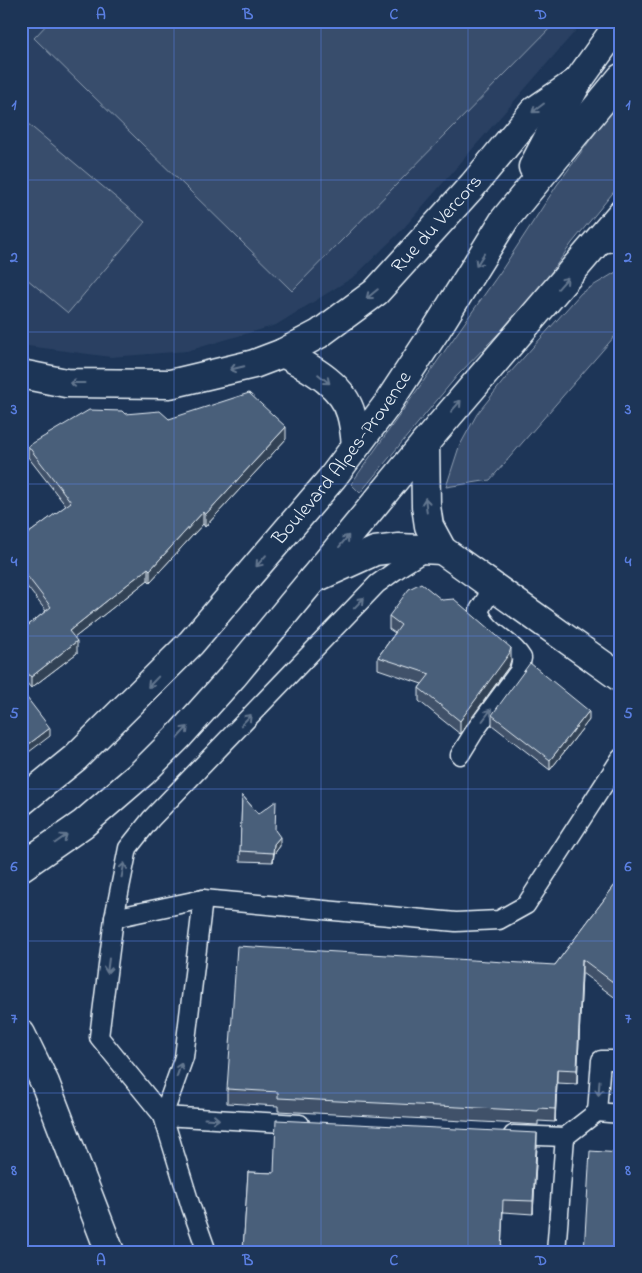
<svg xmlns="http://www.w3.org/2000/svg" width="642" height="1273" font-family="'Indie Flower',sans-serif">
  <style>
    .built { fill: #2a4162 }
    .green { fill: #374d6c; stroke: #909fb2 }
    .lines { fill: none; stroke-linecap: round; stroke-linejoin: round }
    .service-casing { stroke: #e8f1f8; stroke-width: 21 }
    .minor-casing { stroke: #e8f1f8; stroke-width: 31 }
    .secondary-casing { stroke: #e8f1f8; stroke-width: 31 }
    .primary-casing { stroke: #e8f1f8; stroke-width: 31 }
    .service { stroke: #1d3557; stroke-width: 18 }
    .minor { stroke: #1d3557; stroke-width: 28 }
    .secondary { stroke: #1d3557; stroke-width: 28 }
    .primary { stroke: #1d3557; stroke-width: 28 }
    .wall { fill: #3f5169; stroke: #e8f1f8 }
    .shaded-wall { fill: #334255; stroke: #e8f1f8 }
    .building { fill: #495e7a; stroke: #e8f1f8 }
    .oneway { stroke: #64778f }
    .grid { fill: none; stroke: #5a7fe2; stroke-width: 1; stroke-opacity: 0.55 }
    .labels { text-anchor: middle; dominant-baseline: central; stroke-width: 5; stroke-linejoin: round; paint-order: stroke }
    .street-label { font-size: 20px; fill: #e8f1f8; stroke: #1d3557 }
    .neatline { fill: none; stroke: #5a7fe2; stroke-width: 2 }
    .grid-label { font-size: 16px; text-anchor: middle; font-weight: bold; fill: #5a7fe2 }
  </style>
  <rect width="100%" height="100%" fill="#1d3557"/>
  <filter id="ink" filterUnits="userSpaceOnUse"><feTurbulence type="fractalNoise" baseFrequency=".02" numOctaves="2"/><feDisplacementMap in="SourceGraphic" scale="10" xChannelSelector="R" yChannelSelector="G"/><feConvolveMatrix kernelMatrix="1 2 1 2 8 2 1 2 1" color-interpolation-filters="sRGB"/></filter>
  <g filter="url(#ink)">
    <path class="built" d="M 21,21 L 584,21 L 402,230 L 355,276 L 276,325 L 187,351 L 111,357 L 28,346 L 21,343 Z"/>
    <g class="green">
      <path d="M 50,21 L 557,21 L 292,291 L 34,38 Z"/>
      <path d="M 621,98 L 621,183 L 572,243 L 533,298 L 457,376 L 360,493 L 351,484 L 501,271 L 557,185 Z"/>
      <path d="M 21,118 L 145,222 L 68,313 L 21,274 Z"/>
      <path d="M 621,269 L 621,329 L 490,480 L 446,487 L 459,447 L 477,414 L 509,374 L 581,293 Z"/>
    </g>
    <g class="lines">
      <defs>
        <g id="service">
          <path d="M 594,246 L 621,240"/>
          <path d="M 460,755 L 476,729 L 519,671 L 522,658 C 511,639 486,633 479,610 L 494,587"/>
          <path d="M 114,918 L 203,899 L 456,922 L 499,920 L 526,905 L 621,758"/>
          <path d="M 621,1060 L 601,1060 L 597,1112 L 621,1114"/>
          <path d="M 163,1116 L 300,1124"/>
          <path d="M 163,1116 L 184,1057 L 203,899"/>
          <path d="M 513,1135 L 565,1137"/>
          <path d="M 207,1252 L 191,1207 L 163,1116 L 99,1037 L 114,918 L 128,848 L 151,819 L 377,584 L 403,565 L 427,550"/>
          <path d="M 556,1252 L 565,1137 L 597,1112"/>
        </g>
        <g id="minor">
          <path d="M 283,353 C 308,367 343,384 351,414 C 354,424 355,435 356,445"/>
          <path id="s1" d="M 21,374 L 66,383 L 170,384 L 254,364 L 283,353 L 319,334 L 376,292 L 473,185 L 534,111 L 578,81"/>
          <path d="M 425,443 L 426,506 L 429,526 L 442,550 L 621,678"/>
          <path d="M 313,579 L 375,551 L 399,548 L 442,550"/>
        </g>
        <path id="secondary" d="M 21,1034 L 45,1083 L 110,1252"/>
        <g id="primary">
          <path d="M 533,167 L 578,81 L 621,21"/>
          <path id="s2" d="M 21,802 L 75,758 L 191,643 L 332,478 L 386,406 L 436,330 L 505,219 L 621,78"/>
          <path d="M 21,867 L 83,824 L 142,773 L 180,735 L 233,676 L 425,443 L 621,214"/>
        </g>
      </defs>
      <use href="#service" class="service-casing"/>
      <use href="#minor" class="minor-casing"/>
      <use href="#secondary" class="secondary-casing"/>
      <use href="#primary" class="primary-casing"/>
      <use href="#service" class="service"/>
      <use href="#minor" class="minor"/>
      <use href="#secondary" class="secondary"/>
      <use href="#primary" class="primary"/>
    </g>
    <g class="wall">
      <path d="M 125,414 L 169,419 L 286,439 L 205,527 L 203,524 L 150,582 L 148,580 L 74,638 L 77,653 L 31,688 L 21,676 L 21,631 L 46,611 L 21,579 L 21,539 L 66,506 L 28,457 L 28,446 Z"/>
      <path d="M 389,616 L 511,660 L 509,666 L 460,734 L 419,701 L 419,688 L 422,684 L 378,669 L 378,657 L 395,633 L 389,629 Z"/>
      <path d="M 492,715 L 589,720 L 550,770 L 492,725 Z"/>
      <path d="M 242,795 L 258,814 L 275,830 L 280,846 L 274,854 L 273,862 L 240,861 Z"/>
      <path d="M 621,877 L 621,1002 L 582,973 L 577,1084 L 557,1083 L 555,1122 L 538,1121 L 538,1125 L 278,1111 L 278,1106 L 227,1103 L 227,1089 L 555,965 Z"/>
      <path d="M 537,1146 L 533,1214 L 503,1212 L 501,1252 L 243,1252 L 248,1172 L 274,1173 Z"/>
    </g>
    <g class="shaded-wall">
      <path d="M 286,427 L 286,439 L 205,527 L 205,515 Z"/>
      <path d="M 203,512 L 203,524 L 150,582 L 150,570 Z"/>
      <path d="M 148,568 L 148,580 L 69,642 L 69,631 Z"/>
      <path d="M 77,641 L 77,653 L 31,688 L 31,677 Z"/>
      <path d="M 511,648 L 511,660 L 509,666 L 460,734 L 460,721 Z"/>
      <path d="M 589,711 L 589,720 L 550,770 L 550,760 Z"/>
      <path d="M 50,728 L 50,736 L 21,758 L 21,750 Z"/>
      <path d="M 280,837 L 280,846 L 274,854 L 273,862 L 274,844 Z"/>
      <path d="M 582,959 L 582,973 L 577,1084 L 577,1070 Z"/>
      <path d="M 557,1069 L 557,1083 L 555,1122 L 555,1109 Z"/>
      <path d="M 537,1133 L 537,1146 L 533,1214 L 533,1201 Z"/>
    </g>
    <g class="building">
      <path d="M 249,393 L 286,427 L 205,515 L 203,512 L 150,570 L 148,568 L 69,631 L 77,641 L 31,677 L 21,665 L 21,631 L 51,607 L 21,568 L 21,539 L 71,502 L 28,446 L 89,410 L 122,411 L 125,414 L 160,411 L 169,419 Z"/>
      <path d="M 421,583 L 442,600 L 454,599 L 511,648 L 509,654 L 460,721 L 419,688 L 430,674 L 378,657 L 401,625 L 389,616 L 409,589 Z"/>
      <path d="M 530,663 L 589,711 L 550,760 L 492,715 Z"/>
      <path d="M 21,690 L 50,728 L 21,750 Z"/>
      <path d="M 242,795 L 258,814 L 276,801 L 275,830 L 280,837 L 274,844 L 273,853 L 240,851 Z"/>
      <path d="M 621,877 L 621,988 L 582,959 L 577,1070 L 557,1069 L 555,1109 L 538,1108 L 538,1111 L 278,1098 L 278,1092 L 227,1089 L 237,946 L 555,965 Z"/>
      <path d="M 276,1120 L 537,1133 L 533,1201 L 503,1200 L 501,1252 L 267,1252 L 243,1250 L 248,1172 L 274,1173 Z"/>
      <path d="M 590,1151 L 621,1153 L 621,1252 L 584,1252 Z"/>
    </g>
    <defs><path id="oneway-shaft" d="M-6 0H5M1.5-3L5.5 0L1.5 3" fill="none" stroke-width="1.6" stroke-linecap="round" stroke-linejoin="round" transform="scale(1.25)"/></defs>
    <g class="oneway">
      <use href="#oneway-shaft" transform="translate(538 108) rotate(143)"/>
      <use href="#oneway-shaft" transform="translate(480 260) rotate(122)"/>
      <use href="#oneway-shaft" transform="translate(563 283) rotate(-49)"/>
      <use href="#oneway-shaft" transform="translate(372 294) rotate(141)"/>
      <use href="#oneway-shaft" transform="translate(237 368) rotate(167)"/>
      <use href="#oneway-shaft" transform="translate(324 379) rotate(39)"/>
      <use href="#oneway-shaft" transform="translate(77 383) rotate(-180)"/>
      <use href="#oneway-shaft" transform="translate(456 406) rotate(-49)"/>
      <use href="#oneway-shaft" transform="translate(426 505) rotate(-96)"/>
      <use href="#oneway-shaft" transform="translate(344 541) rotate(-51)"/>
      <use href="#oneway-shaft" transform="translate(261 561) rotate(131)"/>
      <use href="#oneway-shaft" transform="translate(359 603) rotate(-46)"/>
      <use href="#oneway-shaft" transform="translate(153 682) rotate(134)"/>
      <use href="#oneway-shaft" transform="translate(487 715) rotate(-53)"/>
      <use href="#oneway-shaft" transform="translate(246 720) rotate(-46)"/>
      <use href="#oneway-shaft" transform="translate(183 732) rotate(-47)"/>
      <use href="#oneway-shaft" transform="translate(61 839) rotate(-35)"/>
      <use href="#oneway-shaft" transform="translate(123 870) rotate(-79)"/>
      <use href="#oneway-shaft" transform="translate(108 966) rotate(97)"/>
      <use href="#oneway-shaft" transform="translate(179 1070) rotate(-71)"/>
      <use href="#oneway-shaft" transform="translate(599 1088) rotate(94)"/>
      <use href="#oneway-shaft" transform="translate(212 1119) rotate(3)"/>
    </g>
  </g>
  <path class="grid" d="M 174,21 L 174,1252M 321,21 L 321,1252M 468,21 L 468,1252M 21,180 L 621,180M 21,332 L 621,332M 21,484 L 621,484M 21,636 L 621,636M 21,789 L 621,789M 21,941 L 621,941M 21,1093 L 621,1093"/>
  <g class="labels">
    <g class="street-label">
      <text stroke="none"><textPath href="#s1" startOffset="470">Rue du Vercors</textPath></text>
      <text stroke="none"><textPath href="#s2" startOffset="472">Boulevard Alpes-Provence</textPath></text>
    </g>
  </g>
  <rect width="642" height="1273" fill="none" stroke="#1d3557" stroke-width="55"/>
  <rect x="28" y="28" width="586" height="1218" class="neatline"/>
  <g class="grid-label">
    <text x="101" y="19">A</text>
    <text x="248" y="19">B</text>
    <text x="394" y="19">C</text>
    <text x="541" y="19">D</text>
    <text x="14" y="109">1</text>
    <text x="628" y="109">1</text>
    <text x="14" y="262">2</text>
    <text x="628" y="262">2</text>
    <text x="14" y="414">3</text>
    <text x="628" y="414">3</text>
    <text x="14" y="566">4</text>
    <text x="628" y="566">4</text>
    <text x="14" y="718">5</text>
    <text x="628" y="718">5</text>
    <text x="14" y="871">6</text>
    <text x="628" y="871">6</text>
    <text x="14" y="1023">7</text>
    <text x="628" y="1023">7</text>
    <text x="14" y="1175">8</text>
    <text x="628" y="1175">8</text>
    <text x="101" y="1265">A</text>
    <text x="248" y="1265">B</text>
    <text x="394" y="1265">C</text>
    <text x="541" y="1265">D</text>
  </g>
</svg>
